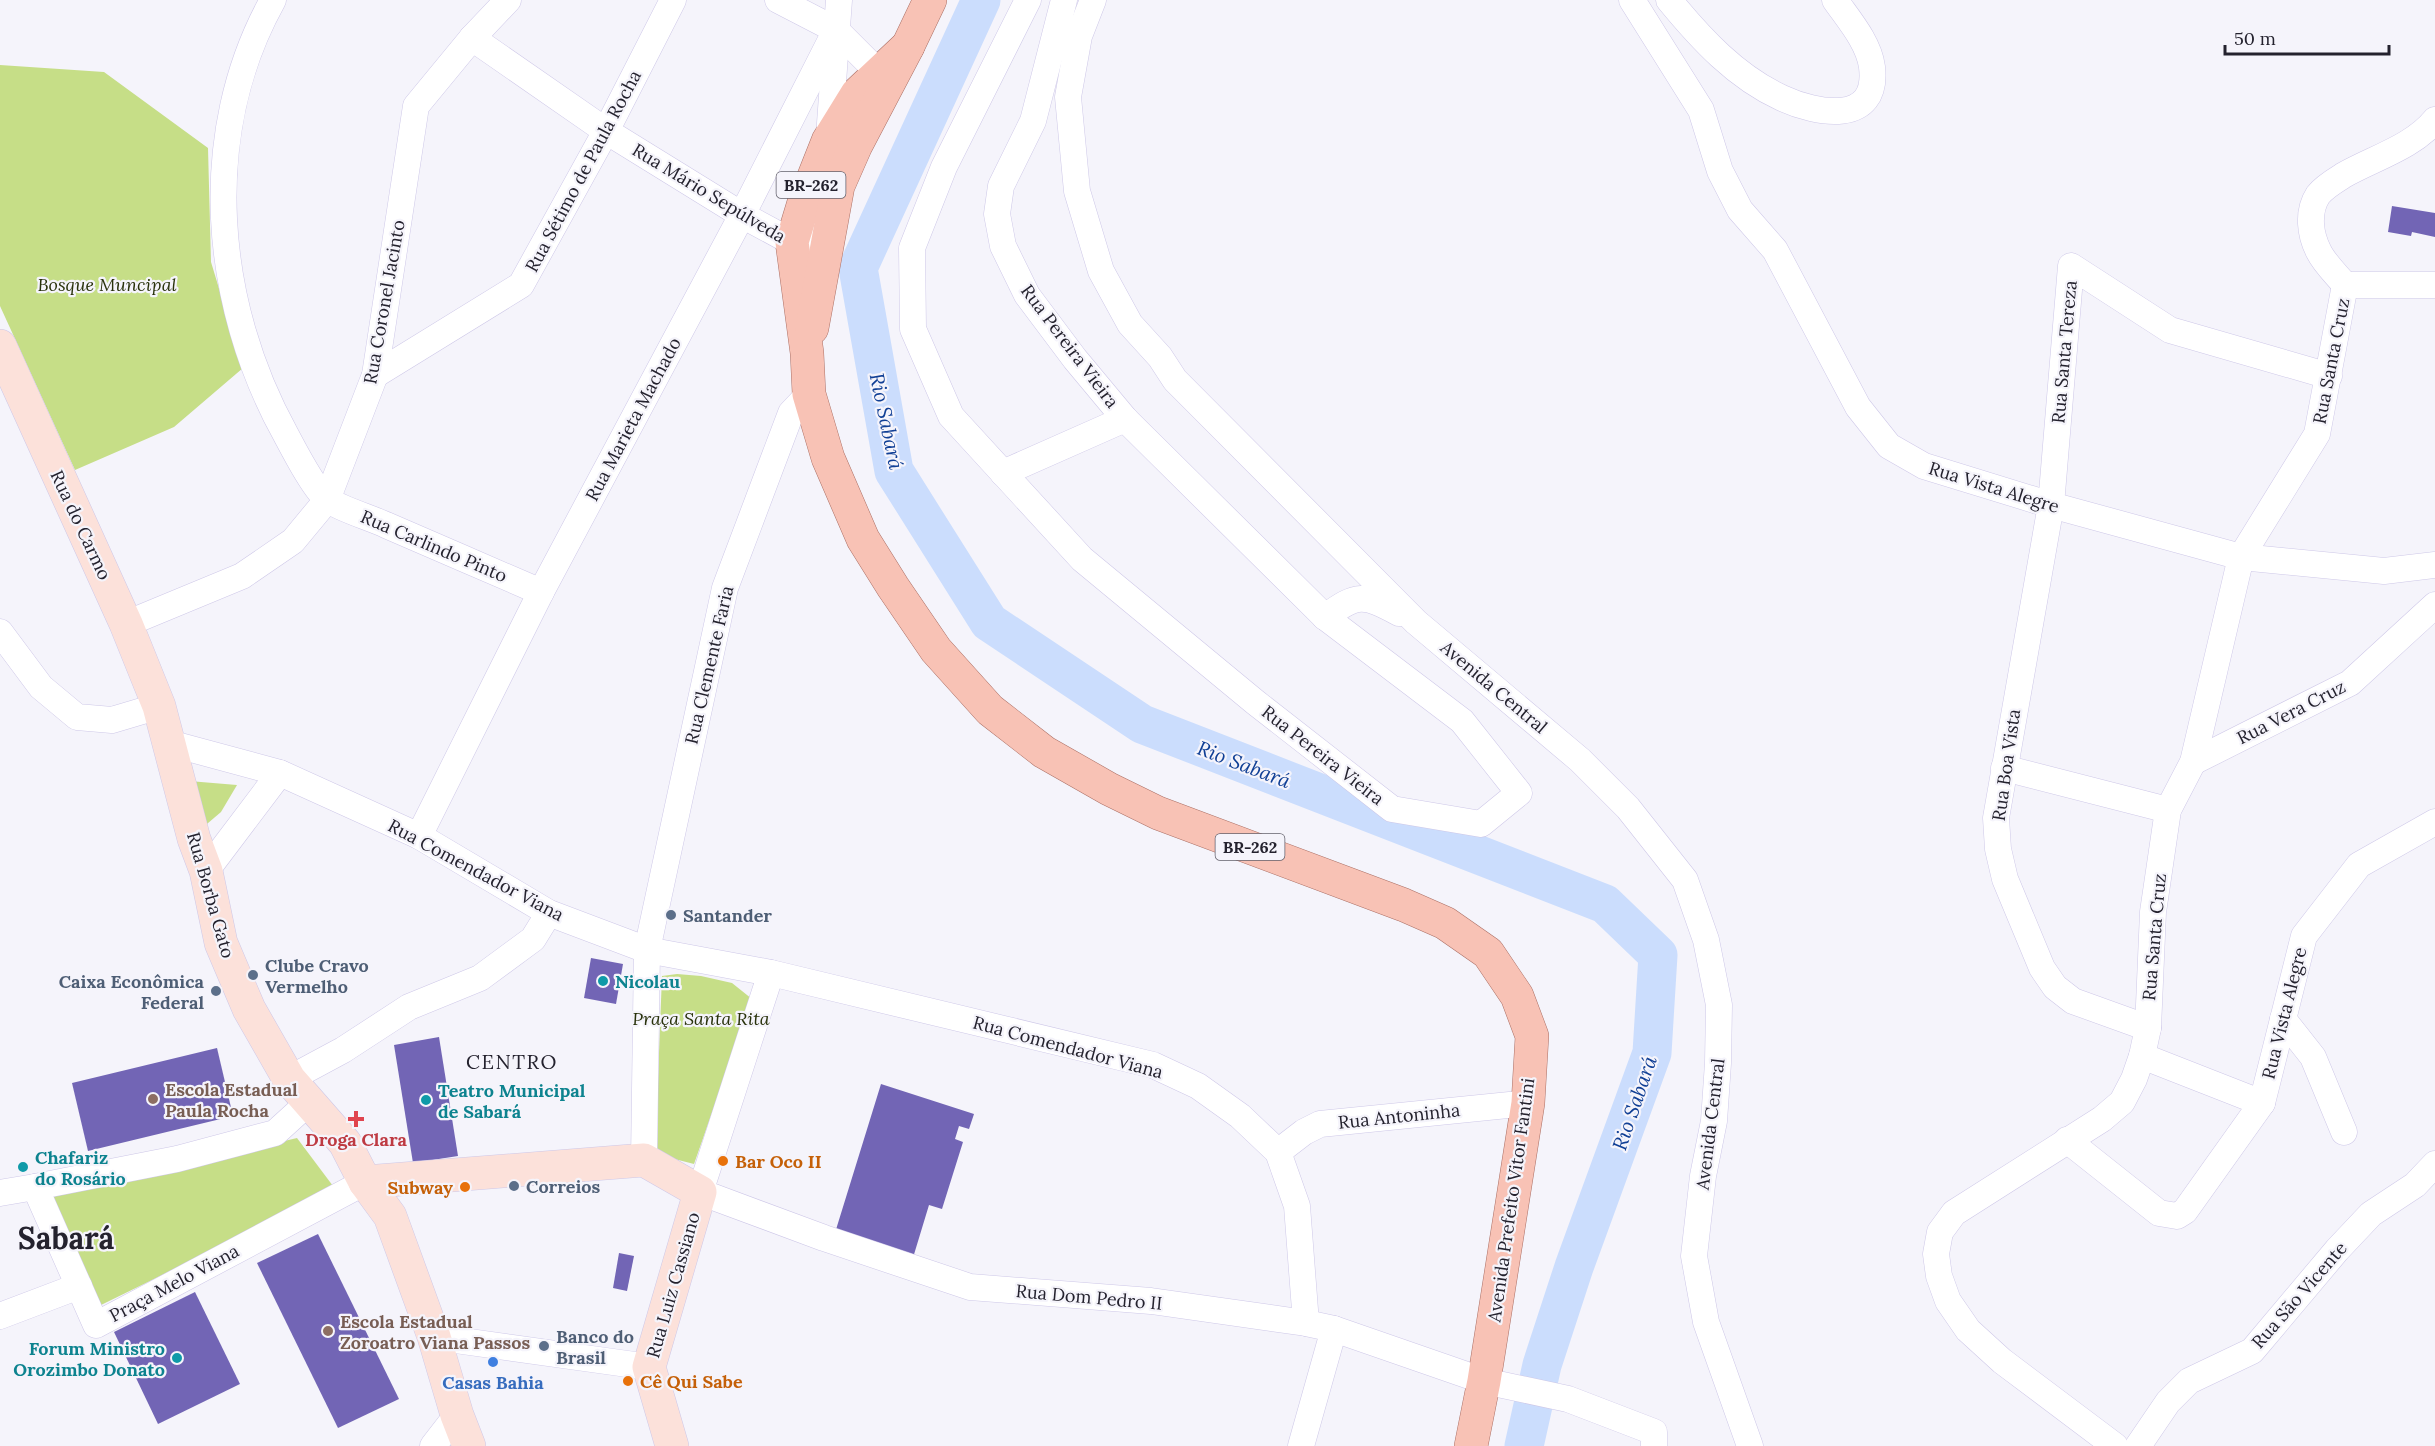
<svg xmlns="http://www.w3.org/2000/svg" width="2435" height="1446" font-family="Lora,serif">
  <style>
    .green { fill: #c6de87 }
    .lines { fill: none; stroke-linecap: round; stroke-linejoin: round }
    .river { stroke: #cbddfd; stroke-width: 39 }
    .building { fill: #7265b5 }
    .street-casing { stroke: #cec8e8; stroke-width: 27 }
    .secondary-casing { stroke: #cec8e8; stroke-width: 34 }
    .primary-casing { stroke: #ab7066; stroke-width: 34 }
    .street { stroke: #fff; stroke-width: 26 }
    .secondary { stroke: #fce1da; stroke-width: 33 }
    .primary { stroke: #f8c2b5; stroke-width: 33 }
    .service-dot { fill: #5c6f8a; stroke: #f5f4fb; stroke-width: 2 }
    .culture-dot { fill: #0f9aa8; stroke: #f5f4fb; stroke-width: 2 }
    .education-dot { fill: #8d6e63; stroke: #f5f4fb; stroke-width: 2 }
    .health-dot { fill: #e0444e; stroke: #f5f4fb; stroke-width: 2 }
    .food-dot { fill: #e8710a; stroke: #f5f4fb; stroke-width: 2 }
    .shop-dot { fill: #3f7fe0; stroke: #f5f4fb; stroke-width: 2 }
    .labels { text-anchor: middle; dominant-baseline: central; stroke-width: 4.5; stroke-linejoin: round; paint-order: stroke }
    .shield { fill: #f5f4fb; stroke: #63616c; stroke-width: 1.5 }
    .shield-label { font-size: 16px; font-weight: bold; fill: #24222e }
    .street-label { font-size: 18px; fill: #24222e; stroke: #f5f4fb }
    .park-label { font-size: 18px; font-style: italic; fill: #29320b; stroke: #f5f4fb }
    .service-label { font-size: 18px; font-weight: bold; fill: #4e5e75; stroke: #f5f4fb; text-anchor: start }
    .culture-label { font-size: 18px; font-weight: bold; fill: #0d838f; stroke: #f5f4fb; text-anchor: start }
    .education-label { font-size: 18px; font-weight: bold; fill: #785e54; stroke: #f5f4fb; text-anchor: start }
    .health-label { font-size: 18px; font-weight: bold; fill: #be3a42; stroke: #f5f4fb }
    .food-label { font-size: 18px; font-weight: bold; fill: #c56008; stroke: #f5f4fb; text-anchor: start }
    .shop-label { font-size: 18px; font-weight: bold; fill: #366cbe; stroke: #f5f4fb }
    .water-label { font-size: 20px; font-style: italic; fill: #103f95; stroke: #f5f4fb }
    .neighbourhood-label { font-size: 20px; letter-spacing: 1.5px; fill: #24222e; stroke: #f5f4fb }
    .town-label { font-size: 30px; font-weight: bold; fill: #24222e; stroke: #f5f4fb }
  </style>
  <rect width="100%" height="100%" fill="#f5f4fb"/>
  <g class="green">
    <path d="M 0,65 L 104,72 L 208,148 L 211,262 L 243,368 L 174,427 L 75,470 L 0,306 Z"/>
    <path d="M 189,781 L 237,785 L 221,812 L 201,829 Z"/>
    <path d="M 677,974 L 701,976 L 732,983 L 752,999 L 694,1164 L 655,1154 L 662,976 Z"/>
    <path d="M 297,1138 L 336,1190 L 101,1305 L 53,1196 Z"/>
  </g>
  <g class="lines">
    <path class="river" d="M 981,0 L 858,268 L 894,471 L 989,622 L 1142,724 L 1605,904 L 1658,955 L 1652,1053 L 1574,1267 L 1542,1365 L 1524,1446"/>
  </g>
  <g class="building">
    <path d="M 2392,206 L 2435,213 L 2435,237 L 2412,232 L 2411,236 L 2388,232 Z"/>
    <path d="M 591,958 L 623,964 L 616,1004 L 584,998 Z"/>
    <path d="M 439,1037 L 458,1156 L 413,1163 L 394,1045 Z"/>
    <path d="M 217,1048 L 233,1116 L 88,1151 L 72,1083 Z"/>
    <path d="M 881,1084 L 974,1114 L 969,1129 L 959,1126 L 955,1139 L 963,1142 L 942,1209 L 929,1205 L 912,1261 L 834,1236 Z"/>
    <path d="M 318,1234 L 399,1399 L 338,1428 L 257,1263 Z"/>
    <path d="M 619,1253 L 634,1256 L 627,1291 L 613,1288 Z"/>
    <path d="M 195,1292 L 240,1384 L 158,1424 L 114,1332 Z"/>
  </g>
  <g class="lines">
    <defs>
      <g id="street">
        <path d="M 273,0 C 198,134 213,304 286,435 C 294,450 315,491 328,500 C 341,509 371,518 386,525 C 438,547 489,570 541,592"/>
        <path d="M 778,0 L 836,30 L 878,72 L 882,90"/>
        <path d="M 1028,0 L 944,167 L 912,248 L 913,329 L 951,416 L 1082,559 L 1255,702 L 1392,809 L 1481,824 L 1519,793 L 1462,721 L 1325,617 L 1125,419 L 1075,359 L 1027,295 L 1003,246 L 997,214 L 1001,186 L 1033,121 L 1064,0"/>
        <path d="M 1093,0 L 1079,36 L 1068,97 L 1077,191 L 1101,271 L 1130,324 L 1160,357 L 1175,380 L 1416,622 L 1580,760 L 1628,808 L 1685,880 L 1706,940 L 1719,1005 L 1718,1063 L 1714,1121 L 1703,1176 L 1694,1256 L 1706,1322 L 1750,1446"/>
        <path d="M 1632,0 L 1701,110 L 1720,171 L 1740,210 L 1775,250 L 1858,407 L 1889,446 L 1924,466 L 2051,505 L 2241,557 L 2384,571 L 2435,565"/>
        <path d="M 1669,0 C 1701,39 1736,77 1782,98 C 1816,114 1879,126 1872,67 C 1869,43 1849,20 1835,0"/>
        <path d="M 472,38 L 606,131 L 742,215 L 792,242 L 808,239 L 830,225"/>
        <path d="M 829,137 L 839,0"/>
        <path d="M 2345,285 C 2337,275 2325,264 2319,252 C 2310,235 2307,212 2318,195 C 2324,187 2336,180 2344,175 C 2374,158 2413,147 2435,120"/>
        <path d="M 2345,285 L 2435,285"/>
        <path d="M 375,375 L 521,285 L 606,131 L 673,0"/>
        <path d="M 1003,473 L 1125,419"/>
        <path d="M 1325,617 C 1358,593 1363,594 1399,613"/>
        <path d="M 126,624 L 242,576 L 293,541 L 327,500 L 375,375 L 416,106 L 472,38 L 508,0"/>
        <path d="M 0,632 L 41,687 L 77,717 L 112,720 L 159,706"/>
        <path d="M 169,743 L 280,773 L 419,836 L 549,913 L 647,950 L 771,973 L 1153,1065 L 1198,1086 L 1240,1116 L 1278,1152 L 1297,1206 L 1306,1323"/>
        <path d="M 2193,762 L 2350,683 L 2435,605"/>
        <path d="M 2004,768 L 2168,810"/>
        <path d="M 419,836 L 541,592 L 742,215 L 836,30"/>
        <path d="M 206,871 L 280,773"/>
        <path d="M 771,973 L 700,1192 L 824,1238 L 970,1287 L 1151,1301 L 1306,1323 L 1334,1329 L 1484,1381 L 1568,1399 L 1654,1432 L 1654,1446"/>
        <path d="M 2283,1019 L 2313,1057 L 2344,1132"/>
        <path d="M 2148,1028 L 2073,1001 L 2055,987 L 2042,968 L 2005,879 L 1998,849 L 1996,818 L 2051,505 L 2071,266 L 2170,330 L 2329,376"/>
        <path d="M 2142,1056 L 2262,1103 L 2304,936 L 2359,865 L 2435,822"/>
        <path d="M 289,1079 L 343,1050 L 409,1007 L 480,978 L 533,939 L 549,913"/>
        <path d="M 308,1103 L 275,1133 L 177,1159 L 35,1187 L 96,1325 L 365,1182"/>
        <path d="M 2067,1140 L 2159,1213 L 2177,1216 L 2185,1211 L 2262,1103"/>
        <path d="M 1278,1152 L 1304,1132 L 1320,1124 L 1528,1103"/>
        <path d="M 644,1160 L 647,950 L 725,588 L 791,413 L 809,394"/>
        <path d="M 0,1193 L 35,1187"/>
        <path d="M 0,1316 L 79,1286"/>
        <path d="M 434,1337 L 649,1367"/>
        <path d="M 433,1446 L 457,1415"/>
        <path d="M 1301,1446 L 1334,1329"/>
        <path d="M 2115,1446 L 2002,1361 L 1968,1330 L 1948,1301 L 1939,1276 L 1936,1254 L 1940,1232 L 1954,1213 L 2102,1119 L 2122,1102 L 2134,1079 L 2142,1056 L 2148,1028 L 2153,912 L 2168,810 L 2193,762 L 2241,557 L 2317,434 L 2345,285"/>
        <path d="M 2138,1446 L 2168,1402 L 2189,1381 L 2252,1351 L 2337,1250 L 2371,1214 L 2415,1185 L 2435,1164"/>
      </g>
      <g id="secondary">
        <path d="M 0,346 L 126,624 L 159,706 L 194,839 L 206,871 L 221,943 L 249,1009 L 289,1079 L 345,1143 L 365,1182 L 390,1216 L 434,1337 L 457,1415 L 469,1446"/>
        <path d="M 365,1182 L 644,1160 L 700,1192 L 649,1367 L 672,1446"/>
      </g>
      <g id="primary">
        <path d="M 908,46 L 857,94 L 828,141 L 805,199 L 792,242 L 807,353 L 809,394 L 828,458 L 863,539 L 893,587 L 936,650 L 990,710 L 1044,752 L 1109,789 L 1158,813 L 1404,905 L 1445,923 L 1488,953 L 1517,996 L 1532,1036 L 1528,1103 L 1484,1381 L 1471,1446"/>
        <path d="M 812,328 L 838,186 L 856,145 L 908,46 L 930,0"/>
      </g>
    </defs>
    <use href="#street" class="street-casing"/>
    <use href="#secondary" class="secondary-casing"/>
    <use href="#primary" class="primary-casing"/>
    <use href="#street" class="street"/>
    <use href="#secondary" class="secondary"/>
    <use href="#primary" class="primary"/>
  </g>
  <g class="service-dot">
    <circle cx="671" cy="915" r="6"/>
    <circle cx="253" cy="975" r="6"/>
    <circle cx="216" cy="991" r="6"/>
    <circle cx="514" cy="1186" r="6"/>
    <circle cx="544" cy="1346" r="6"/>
  </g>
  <g class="culture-dot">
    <circle cx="603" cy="981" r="6"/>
    <circle cx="426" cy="1100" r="6"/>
    <circle cx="23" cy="1167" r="6"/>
    <circle cx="177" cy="1358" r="6"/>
  </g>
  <g class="education-dot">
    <circle cx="153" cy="1099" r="6"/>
    <circle cx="328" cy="1331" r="6"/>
  </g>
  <path class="health-dot" d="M353 1110h6v6h6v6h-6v6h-6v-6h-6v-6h6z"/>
  <g class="food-dot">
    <circle cx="723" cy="1161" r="6"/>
    <circle cx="465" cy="1187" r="6"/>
    <circle cx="628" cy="1381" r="6"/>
  </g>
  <circle class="shop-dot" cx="493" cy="1362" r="6"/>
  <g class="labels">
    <g class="shield">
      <rect x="776.5" y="172" width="69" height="26" rx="4.5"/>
      <rect x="1215.5" y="834" width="69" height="26" rx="4.5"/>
    </g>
    <g class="shield-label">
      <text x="811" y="185">BR-262</text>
      <text x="1250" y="847">BR-262</text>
    </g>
    <g class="street-label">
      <text transform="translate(583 171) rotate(-62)">Rua Sétimo de Paula Rocha</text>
      <text transform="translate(709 193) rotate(31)">Rua Mário Sepúlveda</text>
      <text transform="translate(384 302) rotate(-80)">Rua Coronel Jacinto</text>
      <text transform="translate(1070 346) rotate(53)">Rua Pereira Vieira</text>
      <text transform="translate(2064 352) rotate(-85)">Rua Santa Tereza</text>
      <text transform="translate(2331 361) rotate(-79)">Rua Santa Cruz</text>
      <text transform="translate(633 419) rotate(-62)">Rua Marieta Machado</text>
      <text transform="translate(1994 487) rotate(17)">Rua Vista Alegre</text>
      <text transform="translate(81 525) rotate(65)">Rua do Carmo</text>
      <text transform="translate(434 546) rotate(23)">Rua Carlindo Pinto</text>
      <text transform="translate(709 665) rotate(-77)">Rua Clemente Faria</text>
      <text transform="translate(1494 687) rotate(40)">Avenida Central</text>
      <text transform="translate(2291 712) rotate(-27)">Rua Vera Cruz</text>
      <text transform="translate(1323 755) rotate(38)">Rua Pereira Vieira</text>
      <text transform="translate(2006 765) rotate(-82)">Rua Boa Vista</text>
      <text transform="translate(476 870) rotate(28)">Rua Comendador Viana</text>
      <text transform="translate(211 895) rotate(74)">Rua Borba Gato</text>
      <text transform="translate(2154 937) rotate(-85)">Rua Santa Cruz</text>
      <text transform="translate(2284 1013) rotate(-76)">Rua Vista Alegre</text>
      <text transform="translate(1068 1047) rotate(15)">Rua Comendador Viana</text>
      <text transform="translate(1399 1116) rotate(-6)">Rua Antoninha</text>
      <text transform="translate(1710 1124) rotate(-83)">Avenida Central</text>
      <text transform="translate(1511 1200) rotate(-82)">Avenida Prefeito Vitor Fantini</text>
      <text transform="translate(174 1283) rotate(-28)">Praça Melo Viana</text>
      <text transform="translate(673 1285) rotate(-74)">Rua Luiz Cassiano</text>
      <text transform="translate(2299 1295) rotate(-49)">Rua São Vicente</text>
      <text transform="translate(1089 1297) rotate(5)">Rua Dom Pedro II</text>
    </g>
    <g class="park-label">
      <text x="107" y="284">Bosque Muncipal</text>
      <text x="701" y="1018">Praça Santa Rita</text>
    </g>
    <g class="service-label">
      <text x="683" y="915">Santander</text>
      <text x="265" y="965">Clube Cravo<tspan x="265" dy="21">Vermelho</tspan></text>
      <text x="204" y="981" text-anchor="end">Caixa Econômica<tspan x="204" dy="21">Federal</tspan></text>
      <text x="526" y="1186">Correios</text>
      <text x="556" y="1336">Banco do<tspan x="556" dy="21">Brasil</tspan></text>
    </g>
    <g class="culture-label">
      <text x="615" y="981">Nicolau</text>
      <text x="438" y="1090">Teatro Municipal<tspan x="438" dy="21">de Sabará</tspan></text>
      <text x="35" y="1157">Chafariz<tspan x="35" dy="21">do Rosário</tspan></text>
      <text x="165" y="1348" text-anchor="end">Forum Ministro<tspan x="165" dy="21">Orozimbo Donato</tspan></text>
    </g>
    <g class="education-label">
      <text x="165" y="1089">Escola Estadual<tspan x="165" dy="21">Paula Rocha</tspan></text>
      <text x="340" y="1321">Escola Estadual<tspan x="340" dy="21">Zoroatro Viana Passos</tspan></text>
    </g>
    <g class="health-label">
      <text x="356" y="1139">Droga Clara</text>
    </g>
    <g class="food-label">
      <text x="735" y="1161">Bar Oco II</text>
      <text x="453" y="1187" text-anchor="end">Subway</text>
      <text x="640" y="1381">Cê Qui Sabe</text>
    </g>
    <g class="shop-label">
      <text x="493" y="1382">Casas Bahia</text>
    </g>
    <g class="water-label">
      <text transform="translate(887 421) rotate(78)">Rio Sabará</text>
      <text transform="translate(1244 764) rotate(21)">Rio Sabará</text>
      <text transform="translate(1634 1103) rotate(-71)">Rio Sabará</text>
    </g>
    <g class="neighbourhood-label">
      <text x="512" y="1061">CENTRO</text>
    </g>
    <g class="town-label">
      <text x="66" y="1238">Sabará</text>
    </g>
  </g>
  <path d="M2225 45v9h164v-9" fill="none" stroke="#24222e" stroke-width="3"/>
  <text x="2234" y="45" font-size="18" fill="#24222e" stroke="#f5f4fb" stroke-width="4.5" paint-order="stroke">50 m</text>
</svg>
